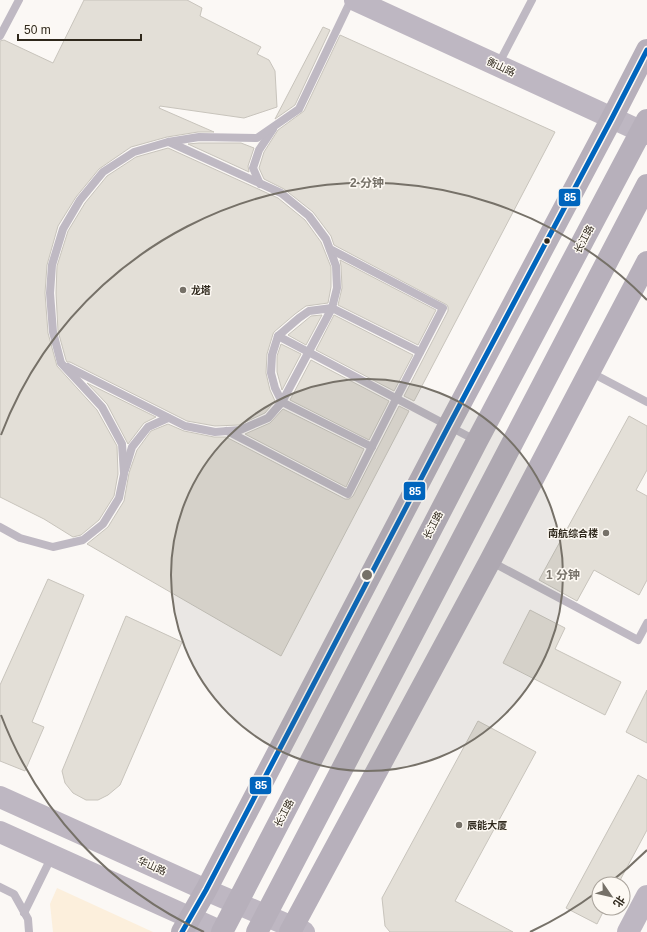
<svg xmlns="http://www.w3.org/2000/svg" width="647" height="932" font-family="Helvetica,'Noto Sans SC',sans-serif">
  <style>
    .green { fill: #fcefdc }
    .building { fill: #e3dfd7; stroke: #c8c4bc }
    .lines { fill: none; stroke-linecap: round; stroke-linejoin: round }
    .lane { stroke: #bfb9c3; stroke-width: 8 }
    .secondary { stroke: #beb7c2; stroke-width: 22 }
    .primary { stroke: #b7b0bb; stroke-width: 22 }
    .bus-1-casing { stroke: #fdf9f3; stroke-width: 8 }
    .bus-1 { stroke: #0065bd; stroke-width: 5 }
    .ring { fill: none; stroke: #767168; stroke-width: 2 }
    .bus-dot { fill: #2f281c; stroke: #fdf9f3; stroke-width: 1.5 }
    .poi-dot { fill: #767168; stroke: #fdf9f3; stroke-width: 1.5 }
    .labels { text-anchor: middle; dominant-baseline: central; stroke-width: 3; stroke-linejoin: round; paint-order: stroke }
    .street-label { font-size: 10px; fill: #2f281c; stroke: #fdf9f3 }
    .poi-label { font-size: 10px; font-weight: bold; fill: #2f281c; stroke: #fdf9f3; text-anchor: start }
    .centre { fill: #767168; stroke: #fdf9f3; stroke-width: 2 }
    .ring-label { font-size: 12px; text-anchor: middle; font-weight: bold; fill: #767168; stroke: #fdf9f3; stroke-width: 3; stroke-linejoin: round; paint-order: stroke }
    .line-badge { stroke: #fdf9f3; stroke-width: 1.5 }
    .badge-label { font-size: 11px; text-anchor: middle; font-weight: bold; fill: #fff }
  </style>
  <rect width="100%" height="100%" fill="#fbf8f5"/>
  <path class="green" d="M 57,888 L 153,932 L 53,932 L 50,904 Z"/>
  <g class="building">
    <path d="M 84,0 L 187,0 L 202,8 L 200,16 L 261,47 L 257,54 L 269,60 L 275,71 L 277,107 L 244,118 L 160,106 L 159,108 L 214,132 L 198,132 L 167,137 L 131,147 L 99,169 L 76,197 L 58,226 L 47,265 L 45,293 L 48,333 L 57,366 L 97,410 L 117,446 L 118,474 L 114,496 L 99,520 L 81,535 L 73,537 L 44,519 L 0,497 L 0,41 L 4,40 L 53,63 Z"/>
    <path d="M 323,27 L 330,30 L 295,105 L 275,119 Z"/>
    <path d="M 340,35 L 555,132 L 414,401 L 404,396 L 448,311 L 448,307 L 447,305 L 334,245 L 331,236 L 313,212 L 284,189 L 264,179 L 259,168 L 264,152 L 278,130 L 304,111 Z"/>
    <path d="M 199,143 L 241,143 L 254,148 L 248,166 L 249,172 L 188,144 Z"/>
    <path d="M 168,148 L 278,198 L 305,220 L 321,242 L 331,267 L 331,287 L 328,303 L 306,306 L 295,314 L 274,332 L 273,334 L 267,354 L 266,373 L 270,390 L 275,401 L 265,413 L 239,425 L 215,426 L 187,421 L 70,362 L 67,362 L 66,360 L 58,331 L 56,293 L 57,266 L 68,231 L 85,203 L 107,176 L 136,157 Z"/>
    <path d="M 340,260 L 436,310 L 418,345 L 338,305 L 342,288 L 341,266 Z"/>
    <path d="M 322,315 L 306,345 L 288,335 L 311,316 Z"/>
    <path d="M 334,315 L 413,355 L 394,391 L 316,350 Z"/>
    <path d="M 281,344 L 301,354 L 282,390 L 277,372 L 277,356 Z"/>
    <path d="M 311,360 L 389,401 L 369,440 L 290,400 Z"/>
    <path d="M 87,383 L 156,417 L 144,423 L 128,444 L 107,404 Z"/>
    <path d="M 399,406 L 409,411 L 281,656 L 87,544 L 108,527 L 124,501 L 129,473 L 137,450 L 151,431 L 168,424 L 184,431 L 214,437 L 226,437 L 345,499 L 349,499 L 353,496 Z"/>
    <path d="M 283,409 L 364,449 L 346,487 L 245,434 L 270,423 Z"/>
    <path d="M 629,416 L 647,426 L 647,470 L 636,490 L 647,496 L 647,580 L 639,595 L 594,570 L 577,601 L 539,580 Z"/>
    <path d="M 48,579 L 84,595 L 32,722 L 44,727 L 25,771 L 0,761 L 0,685 Z"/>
    <path d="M 530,610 L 565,628 L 555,649 L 621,682 L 605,715 L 503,663 Z"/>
    <path d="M 126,616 L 182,642 L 120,785 L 108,795 L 98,800 L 86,800 L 73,793 L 65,783 L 62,771 Z"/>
    <path d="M 647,690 L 647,743 L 626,732 Z"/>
    <path d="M 478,721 L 536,752 L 455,901 L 513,932 L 390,932 L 385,926 L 382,898 Z"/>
    <path d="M 638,775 L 647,780 L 647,830 L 618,884 L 599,884 L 599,908 L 605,908 L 597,924 L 566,908 Z"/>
  </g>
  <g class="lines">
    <g class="lane">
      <path d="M 0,36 L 19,0"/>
      <path d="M 498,65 L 532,0"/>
      <path d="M 169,142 L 281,193 L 309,216 L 326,239 L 336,266 L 337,288 L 332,308 L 420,352"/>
      <path d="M 260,184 L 253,168 L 259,150 L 273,129"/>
      <path d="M 332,308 L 282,402 L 275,388 L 271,373 L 272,355 L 278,336 L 299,318 L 309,311 Z"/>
      <path d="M 278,336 L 477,441"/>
      <path d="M 68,367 L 185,426 L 215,432 L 240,430 L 268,418 L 282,402 L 372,447"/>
      <path d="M 590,372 L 647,402"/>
      <path d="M 227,431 L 348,494 L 396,399 L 443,308 L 330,249"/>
      <path d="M 125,470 L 132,447 L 148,427 L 168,418"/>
      <path d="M 0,527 L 20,538 L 53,547 L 83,540 L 103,524 L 119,498 L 124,474 L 122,444 L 102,407 L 77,380 L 61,363 L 53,332 L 50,293 L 52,265 L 63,229 L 80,200 L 103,172 L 134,152 L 168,142 L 199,137 L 257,138 L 299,109 L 351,0"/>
      <path d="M 490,561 L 638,640 L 647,623"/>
      <path d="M 0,887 L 14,894 L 28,919 L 29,932"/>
      <path d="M 24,913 L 52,856"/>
    </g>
    <g class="secondary">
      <path d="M 355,0 L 647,134"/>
      <path d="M 0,797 L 206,890 L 304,932"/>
      <path d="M 0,832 L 222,932"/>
      <path d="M 628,932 L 647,896"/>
    </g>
    <g class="primary">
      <path d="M 182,932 L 206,890 L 448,427 L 612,118 L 647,50"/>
      <path d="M 222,932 L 477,441 L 647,120"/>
      <path d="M 257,932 L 647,185"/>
      <path d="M 290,932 L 490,561 L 647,262"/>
    </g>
    <defs>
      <path id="bus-1" d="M 182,932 L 206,890 L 448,427 L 612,118 L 647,50"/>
    </defs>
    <use href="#bus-1" class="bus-1-casing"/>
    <use href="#bus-1" class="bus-1"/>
  </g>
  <circle cx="367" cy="575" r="196" fill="#767168" fill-opacity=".12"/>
  <g class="ring">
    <circle cx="367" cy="575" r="196"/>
    <path d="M647 850A392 392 0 0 1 608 884M597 892A392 392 0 0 1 530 932M204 932A392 392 0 0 1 1 715M1 435A392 392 0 0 1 647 300"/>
  </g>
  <circle class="bus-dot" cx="547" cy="241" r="3.5"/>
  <g class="poi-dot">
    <circle cx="183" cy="290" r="4"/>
    <circle cx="606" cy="533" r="4"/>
    <circle cx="459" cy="825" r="4"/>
  </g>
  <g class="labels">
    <g class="street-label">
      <text transform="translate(501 67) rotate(25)">衡山路</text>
      <text transform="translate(584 239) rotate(-62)">长江路</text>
      <text transform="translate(433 525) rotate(-63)">长江路</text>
      <text transform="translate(284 813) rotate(-63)">长江路</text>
      <text transform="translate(152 866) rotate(24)">华山路</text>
    </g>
    <g class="poi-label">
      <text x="191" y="290">龙塔</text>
      <text x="598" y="533" text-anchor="end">南航综合楼</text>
      <text x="467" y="825">辰能大厦</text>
    </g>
  </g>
  <circle cx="367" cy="575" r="6" class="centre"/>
  <g class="ring-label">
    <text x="367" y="187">2 分钟</text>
    <text x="563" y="579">1 分钟</text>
  </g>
  <g class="line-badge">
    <rect x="558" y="188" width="23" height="19" rx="4" fill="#0065bd"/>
    <rect x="403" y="481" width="23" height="20" rx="4" fill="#0065bd"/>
    <rect x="249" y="776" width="23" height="19" rx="4" fill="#0065bd"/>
  </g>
  <g class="badge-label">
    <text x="570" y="201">85</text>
    <text x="415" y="495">85</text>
    <text x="261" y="789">85</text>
  </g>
  <g transform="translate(611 896) rotate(124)"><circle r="19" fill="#fdf9f3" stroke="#aba59d"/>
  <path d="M0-3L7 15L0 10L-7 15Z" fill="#767168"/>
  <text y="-6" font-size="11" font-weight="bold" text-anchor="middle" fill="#2f281c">北</text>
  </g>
  <path d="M18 34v6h123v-6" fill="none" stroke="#2f281c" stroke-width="2"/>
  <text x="24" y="34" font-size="12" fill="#2f281c" stroke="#fdf9f3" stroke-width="3" paint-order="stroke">50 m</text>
</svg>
